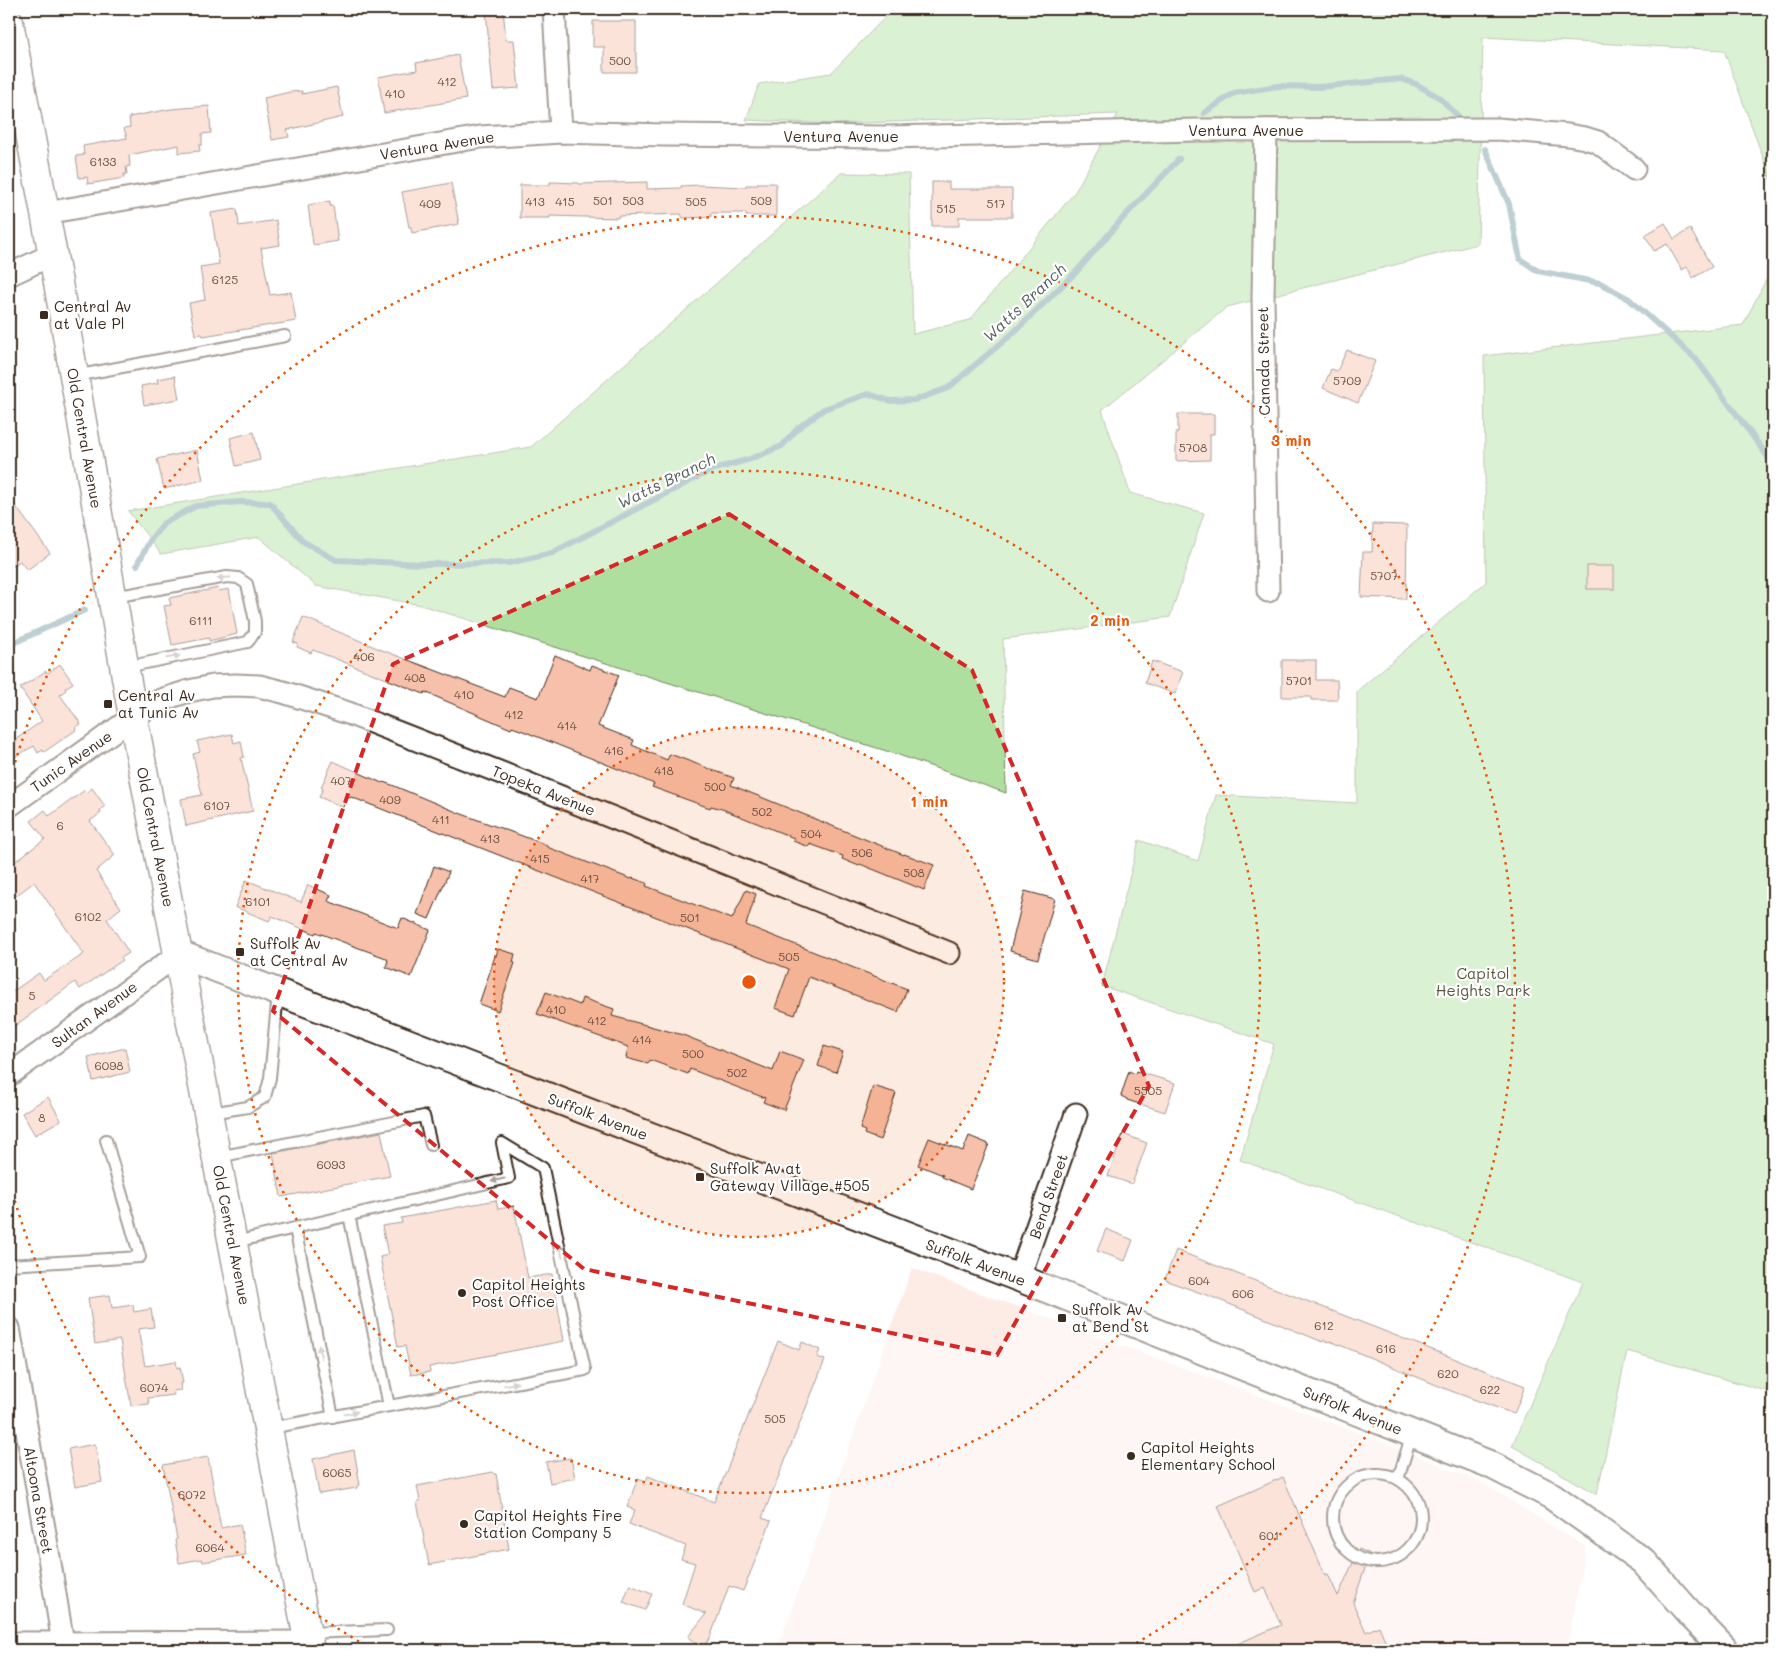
<svg xmlns="http://www.w3.org/2000/svg" width="1782" height="1659" font-family="Mali,sans-serif">
  <style>
    .built { fill: #fdece6 }
    .green { fill: #afdf9f; stroke: #75845e }
    .lines { fill: none; stroke-linecap: round; stroke-linejoin: round }
    .stream { stroke: #6f959e; stroke-width: 6 }
    .building { fill: #f7c0aa; stroke: #3b2a1e }
    .service-casing { stroke: #3b2a1e; stroke-width: 14 }
    .minor-casing { stroke: #3b2a1e; stroke-width: 25 }
    .tertiary-casing { stroke: #3b2a1e; stroke-width: 30 }
    .secondary-casing { stroke: #3b2a1e; stroke-width: 31 }
    .service { stroke: #fff; stroke-width: 10 }
    .minor { stroke: #fff; stroke-width: 21 }
    .tertiary { stroke: #fff; stroke-width: 26 }
    .secondary { stroke: #fff; stroke-width: 28 }
    .oneway { fill: #a79f9a }
    .marked { fill: none; stroke: #d62828; stroke-width: 4; stroke-dasharray: 10 6; stroke-linejoin: round }
    .ring { fill: none; stroke: #e8590c; stroke-width: 2.5; stroke-dasharray: 2.5 5 }
    .poi-dot { fill: #3b2a1e; stroke: #fff; stroke-width: 2 }
    .labels { text-anchor: middle; dominant-baseline: central; stroke-width: 4.5; stroke-linejoin: round; paint-order: stroke }
    .number-label { font-size: 12px; fill: #6a5041 }
    .street-label { font-size: 15px; fill: #3b2a1e; stroke: #fff }
    .poi-label { font-size: 15px; fill: #3b2a1e; stroke: #fff; text-anchor: start }
    .park-label { font-size: 15px; fill: #58573e; stroke: #fff }
    .water-label { font-size: 16px; font-style: italic; fill: #55605e; stroke: #fff }
    .centre { fill: #e8590c; stroke: #fff; stroke-width: 2.5 }
    .ring-label { font-size: 15px; text-anchor: middle; font-weight: bold; fill: #e8590c; stroke: #fff; stroke-width: 4.5; stroke-linejoin: round; paint-order: stroke }
  </style>
  <rect width="100%" height="100%" fill="#fff"/>
  <filter id="ink" filterUnits="userSpaceOnUse"><feTurbulence type="fractalNoise" baseFrequency=".02" numOctaves="2"/><feDisplacementMap in="SourceGraphic" scale="10" xChannelSelector="R" yChannelSelector="G"/><feConvolveMatrix kernelMatrix="1 2 1 2 8 2 1 2 1" color-interpolation-filters="sRGB"/></filter>
  <g filter="url(#ink)">
    <path class="built" d="M 912,1268 L 1352,1430 L 1481,1482 L 1586,1547 L 1567,1650 L 777,1650 Z"/>
    <g class="green">
      <path d="M 893,9 L 1773,9 L 1773,185 L 1724,50 L 1483,37 L 1478,244 L 1227,307 L 1102,410 L 1130,493 L 1204,513 L 1170,617 L 1003,639 L 1006,793 L 896,754 L 421,605 L 316,586 L 259,537 L 161,554 L 128,511 L 531,447 L 841,173 L 909,174 L 913,334 L 970,320 L 1075,192 L 1118,114 L 833,124 L 746,120 L 759,84 L 831,73 Z"/>
      <path d="M 1773,266 L 1773,1393 L 1627,1351 L 1597,1494 L 1512,1446 L 1583,1282 L 1240,1160 L 1274,1044 L 1102,986 L 1139,840 L 1198,861 L 1216,795 L 1357,803 L 1357,691 L 1486,582 L 1484,356 L 1743,325 Z"/>
    </g>
    <g class="lines">
      <g class="stream">
        <path d="M 1204,113 L 1234,93 L 1278,86 L 1319,87 L 1401,79 L 1416,84 L 1440,98 L 1458,116"/>
        <path d="M 1485,149 L 1509,204 L 1520,259 L 1538,271 L 1600,283 L 1629,299 L 1696,359 L 1773,464"/>
        <path d="M 137,565 L 151,539 L 164,523 L 196,506 L 239,502 L 270,503 L 304,542 L 336,560 L 424,564 L 509,563 L 552,553 L 711,470 L 750,459 L 782,446 L 798,428 L 824,409 L 868,394 L 891,401 L 915,400 L 948,388 L 1013,333 L 1077,271 L 1123,218 L 1179,159"/>
        <path d="M 9,645 L 85,610"/>
      </g>
    </g>
    <g class="building">
      <path d="M 503,9 L 506,40 L 514,40 L 519,88 L 493,90 L 486,11 Z"/>
      <path d="M 593,21 L 636,21 L 636,72 L 604,72 L 604,47 L 593,47 Z"/>
      <path d="M 458,55 L 466,99 L 384,113 L 378,77 L 417,70 L 416,63 Z"/>
      <path d="M 337,87 L 343,117 L 287,130 L 289,137 L 272,140 L 264,98 L 290,92 L 302,91 L 302,94 Z"/>
      <path d="M 209,106 L 211,133 L 202,134 L 202,145 L 199,145 L 200,151 L 179,153 L 179,145 L 129,155 L 130,166 L 126,167 L 127,174 L 124,174 L 124,178 L 88,184 L 87,177 L 79,178 L 76,156 L 84,155 L 83,146 L 127,138 L 124,128 L 130,127 L 129,117 L 171,109 Z"/>
      <path d="M 550,182 L 579,183 L 579,184 L 647,182 L 647,189 L 681,188 L 681,186 L 699,185 L 746,187 L 746,185 L 757,185 L 757,183 L 774,183 L 776,184 L 776,216 L 746,216 L 746,213 L 711,213 L 711,217 L 683,218 L 681,214 L 618,216 L 618,218 L 550,216 L 550,218 L 520,218 L 520,185 L 550,185 Z"/>
      <path d="M 932,182 L 949,182 L 949,189 L 1012,189 L 1012,217 L 959,217 L 959,226 L 932,226 Z"/>
      <path d="M 451,183 L 459,224 L 412,233 L 411,227 L 409,227 L 402,192 Z"/>
      <path d="M 330,201 L 330,206 L 333,206 L 338,241 L 314,245 L 313,244 L 308,205 Z"/>
      <path d="M 237,209 L 239,226 L 276,220 L 280,245 L 261,248 L 270,295 L 291,292 L 296,321 L 203,336 L 202,334 L 195,335 L 189,303 L 205,300 L 200,267 L 219,264 L 211,213 Z"/>
      <path d="M 1665,223 L 1674,239 L 1690,229 L 1712,267 L 1693,278 L 1687,267 L 1682,270 L 1667,244 L 1654,251 L 1645,235 Z"/>
      <path d="M 1347,350 L 1375,361 L 1358,403 L 1323,388 L 1331,369 L 1337,371 Z"/>
      <path d="M 175,376 L 179,399 L 144,405 L 141,386 L 158,383 L 157,379 Z"/>
      <path d="M 1178,414 L 1214,414 L 1214,434 L 1210,434 L 1210,460 L 1176,461 L 1176,432 L 1178,432 Z"/>
      <path d="M 254,432 L 260,460 L 236,466 L 230,438 Z"/>
      <path d="M 197,450 L 203,480 L 164,489 L 157,459 Z"/>
      <path d="M 9,497 L 50,553 L 27,570 L 20,561 L 9,569 Z"/>
      <path d="M 1373,524 L 1407,525 L 1406,599 L 1361,597 L 1363,552 L 1372,552 Z"/>
      <rect x="1587" y="566" width="27" height="23"/>
      <path d="M 218,588 L 219,591 L 229,589 L 237,634 L 209,641 L 209,638 L 172,645 L 164,606 L 171,605 L 169,598 Z"/>
      <path d="M 303,617 L 382,650 L 505,697 L 509,687 L 538,698 L 555,655 L 590,670 L 592,665 L 619,675 L 598,726 L 634,740 L 632,745 L 667,760 L 670,754 L 734,778 L 731,785 L 904,855 L 904,854 L 934,865 L 924,890 L 860,864 L 859,866 L 842,859 L 843,856 L 810,844 L 809,847 L 793,841 L 794,838 L 722,809 L 711,806 L 710,808 L 652,787 L 654,784 L 633,775 L 523,731 L 512,727 L 511,729 L 425,692 L 424,694 L 321,653 L 313,650 L 311,653 L 297,647 L 298,644 L 293,642 Z"/>
      <path d="M 1282,660 L 1316,660 L 1316,680 L 1337,680 L 1338,700 L 1311,700 L 1311,697 L 1282,697 Z"/>
      <path d="M 1152,661 L 1183,672 L 1175,694 L 1145,683 Z"/>
      <path d="M 60,664 L 73,683 L 65,688 L 66,690 L 60,695 L 81,724 L 75,728 L 76,730 L 44,752 L 43,750 L 38,753 L 34,746 L 9,760 L 9,744 L 42,721 L 20,688 L 46,671 L 48,673 Z"/>
      <path d="M 232,734 L 234,743 L 241,741 L 244,757 L 241,758 L 253,811 L 186,826 L 181,799 L 202,795 L 193,754 L 200,752 L 197,741 Z"/>
      <path d="M 333,761 L 382,783 L 383,782 L 392,785 L 459,813 L 547,845 L 547,847 L 631,879 L 632,878 L 647,883 L 646,886 L 732,919 L 746,890 L 756,894 L 746,925 L 907,989 L 898,1012 L 809,977 L 795,1015 L 775,1008 L 789,969 L 351,797 L 350,798 L 347,797 L 343,807 L 319,797 L 323,788 L 321,787 Z"/>
      <path d="M 92,788 L 105,806 L 100,810 L 101,813 L 90,821 L 115,855 L 96,871 L 121,908 L 107,919 L 129,953 L 121,958 L 123,960 L 80,989 L 75,982 L 9,1030 L 9,994 L 39,973 L 44,980 L 84,954 L 34,882 L 9,901 L 9,866 L 45,839 L 31,821 L 45,810 L 49,816 L 85,790 L 87,792 Z"/>
      <path d="M 434,866 L 449,872 L 429,919 L 417,914 Z"/>
      <path d="M 246,880 L 301,902 L 308,885 L 331,895 L 328,901 L 398,928 L 402,918 L 430,930 L 411,977 L 386,967 L 388,960 L 386,959 L 386,958 L 316,932 L 315,934 L 272,916 L 269,921 L 235,907 Z"/>
      <path d="M 1025,891 L 1055,899 L 1038,959 L 1010,951 Z"/>
      <path d="M 498,949 L 515,954 L 513,962 L 515,963 L 498,1011 L 479,1004 L 495,956 L 496,956 Z"/>
      <path d="M 546,992 L 580,1005 L 582,998 L 614,1009 L 612,1016 L 683,1035 L 773,1071 L 780,1051 L 804,1060 L 784,1110 L 763,1102 L 765,1098 L 690,1069 L 688,1074 L 650,1060 L 648,1064 L 626,1058 L 628,1047 L 537,1014 Z"/>
      <path d="M 824,1046 L 843,1052 L 836,1072 L 818,1066 Z"/>
      <path d="M 125,1048 L 130,1072 L 93,1081 L 88,1057 Z"/>
      <path d="M 1129,1071 L 1135,1074 L 1136,1071 L 1175,1083 L 1165,1112 L 1127,1100 L 1127,1099 L 1121,1096 Z"/>
      <path d="M 873,1086 L 896,1093 L 880,1140 L 864,1134 L 865,1131 L 860,1129 Z"/>
      <path d="M 48,1097 L 61,1120 L 35,1135 L 22,1113 Z"/>
      <path d="M 381,1132 L 390,1176 L 281,1197 L 273,1153 Z"/>
      <path d="M 1123,1134 L 1147,1143 L 1132,1184 L 1108,1176 Z"/>
      <path d="M 969,1136 L 989,1144 L 971,1189 L 942,1177 L 943,1175 L 918,1165 L 929,1138 L 963,1151 Z"/>
      <path d="M 496,1200 L 498,1209 L 514,1206 L 528,1278 L 552,1274 L 564,1341 L 429,1367 L 430,1372 L 411,1375 L 405,1346 L 398,1347 L 380,1257 L 388,1255 L 382,1226 L 402,1223 L 401,1218 Z"/>
      <path d="M 1106,1229 L 1133,1240 L 1125,1261 L 1097,1251 Z"/>
      <path d="M 1176,1250 L 1525,1386 L 1514,1414 L 1451,1391 L 1330,1341 L 1329,1342 L 1324,1340 L 1323,1342 L 1212,1297 L 1170,1282 L 1165,1279 Z"/>
      <path d="M 110,1295 L 112,1308 L 133,1305 L 134,1312 L 151,1309 L 154,1327 L 138,1329 L 145,1366 L 176,1361 L 177,1368 L 180,1367 L 183,1383 L 180,1383 L 181,1390 L 173,1391 L 174,1395 L 148,1398 L 149,1404 L 131,1406 L 120,1340 L 95,1344 L 88,1298 Z"/>
      <path d="M 778,1341 L 799,1350 L 802,1342 L 820,1350 L 817,1357 L 825,1360 L 762,1518 L 771,1521 L 743,1591 L 729,1586 L 710,1638 L 702,1649 L 688,1637 L 706,1614 L 682,1604 L 695,1563 L 681,1559 L 686,1546 L 629,1524 L 635,1510 L 627,1507 L 638,1478 L 646,1481 L 648,1476 L 714,1502 Z"/>
      <path d="M 95,1444 L 102,1482 L 75,1487 L 68,1449 Z"/>
      <path d="M 354,1450 L 360,1485 L 357,1486 L 357,1488 L 319,1494 L 313,1459 Z"/>
      <path d="M 208,1457 L 221,1528 L 240,1524 L 246,1555 L 203,1562 L 202,1559 L 179,1563 L 175,1540 L 177,1539 L 163,1465 Z"/>
      <path d="M 571,1458 L 575,1478 L 550,1483 L 546,1462 Z"/>
      <path d="M 493,1472 L 494,1474 L 496,1474 L 509,1549 L 429,1565 L 417,1502 L 420,1501 L 417,1486 Z"/>
      <path d="M 1283,1477 L 1325,1575 L 1328,1574 L 1338,1596 L 1359,1549 L 1370,1554 L 1353,1603 L 1366,1632 L 1379,1626 L 1389,1650 L 1223,1650 L 1281,1625 L 1265,1588 L 1255,1592 L 1218,1506 Z"/>
      <path d="M 630,1585 L 652,1594 L 645,1610 L 623,1602 Z"/>
    </g>
    <g class="lines">
      <defs>
        <g id="service">
          <path d="M 75,376 L 285,336"/>
          <path d="M 113,597 L 227,577 L 238,578 L 247,584 L 255,621 L 255,632 L 248,642 L 126,667"/>
          <path d="M 210,1113 L 248,1107 L 265,1097 L 270,1078 L 278,993"/>
          <path d="M 218,1157 L 424,1116 L 431,1145"/>
          <path d="M 349,1215 L 389,1406"/>
          <path d="M 295,1228 L 333,1417"/>
          <path d="M 235,1242 L 509,1178 L 502,1143 L 543,1168 L 585,1370 L 270,1428"/>
          <path d="M 9,1265 L 140,1257 L 106,1140"/>
          <circle cx="1377" cy="1518" r="44"/>
          <path d="M 1398,1479 L 1412,1434"/>
          <path d="M 308,1633 L 387,1630"/>
        </g>
        <g id="minor">
          <path d="M 554,9 L 561,132"/>
          <path d="M 1266,130 L 1263,298 L 1268,591"/>
          <path d="M 46,213 L 480,137 L 561,132 L 664,135 L 887,137 L 1197,130 L 1498,129 L 1568,135 L 1585,138 L 1598,142 L 1634,169"/>
          <path d="M 9,275 L 53,254"/>
          <path d="M 9,806 L 133,717 L 161,700 L 189,691 L 213,686 L 235,685 L 259,686 L 283,692 L 348,713 L 504,774 L 949,953"/>
          <path d="M 9,1075 L 179,954"/>
          <path d="M 1019,1278 L 1076,1114"/>
          <path d="M 9,1328 L 47,1545 L 63,1643"/>
          <path d="M 9,1643 L 309,1642"/>
        </g>
        <path id="tertiary" d="M 179,954 L 1019,1278 L 1489,1464 L 1552,1496 L 1643,1561 L 1693,1617 L 1725,1650"/>
        <path id="secondary" d="M 9,22 L 57,277 L 133,717 L 310,1650"/>
      </defs>
      <use href="#service" class="service-casing"/>
      <use href="#minor" class="minor-casing"/>
      <use href="#tertiary" class="tertiary-casing"/>
      <use href="#secondary" class="secondary-casing"/>
      <use href="#service" class="service"/>
      <use href="#minor" class="minor"/>
      <use href="#tertiary" class="tertiary"/>
      <use href="#secondary" class="secondary"/>
    </g>
    <defs><path id="oneway-solid" d="M-6-.8H1V-3.2L6.5 0L1 3.2V.8H-6Z" transform="scale(1.25)"/></defs>
    <g class="oneway">
      <use href="#oneway-solid" transform="translate(224 578) rotate(175)"/>
      <use href="#oneway-solid" transform="translate(173 657) rotate(-11)"/>
      <use href="#oneway-solid" transform="translate(498 1180) rotate(167)"/>
      <use href="#oneway-solid" transform="translate(561 1251) rotate(-102)"/>
      <use href="#oneway-solid" transform="translate(320 1352) rotate(-101)"/>
      <use href="#oneway-solid" transform="translate(511 1384) rotate(-10)"/>
      <use href="#oneway-solid" transform="translate(351 1413) rotate(-11)"/>
    </g>
  </g>
  <path d="M0 0H1782V1659H0ZM 729,514 L 972,670 L 1149,1086 L 997,1355 L 584,1269 L 273,1011 L 393,664 Z" fill="#fff" fill-opacity=".55" fill-rule="evenodd"/>
  <path class="marked" d="M 729,514 L 972,670 L 1149,1086 L 997,1355 L 584,1269 L 273,1011 L 393,664 Z"/>
  <circle cx="749" cy="982" r="255" fill="#e8590c" fill-opacity=".12"/>
  <g class="ring">
    <circle cx="749" cy="982" r="255"/>
    <circle cx="749" cy="982" r="511"/>
    <path d="M372 1649A766 766 0 0 1 9 1180M9 784A766 766 0 1 1 1126 1649"/>
  </g>
  <g class="poi-dot">
    <rect x="39" y="310" width="10" height="10" rx="2.5"/>
    <rect x="103" y="699" width="10" height="10" rx="2.5"/>
    <rect x="235" y="947" width="10" height="10" rx="2.5"/>
    <rect x="695" y="1172" width="10" height="10" rx="2.5"/>
    <circle cx="462" cy="1293" r="5"/>
    <rect x="1057" y="1313" width="10" height="10" rx="2.5"/>
    <circle cx="1131" cy="1456" r="5"/>
    <circle cx="464" cy="1524" r="5"/>
  </g>
  <g class="labels">
    <g class="number-label">
      <text x="620" y="60">500</text>
      <text x="447" y="81">412</text>
      <text x="395" y="93">410</text>
      <text x="103" y="161">6133</text>
      <text x="603" y="200">501</text>
      <text x="633" y="200">503</text>
      <text x="761" y="200">509</text>
      <text x="535" y="201">413</text>
      <text x="565" y="201">415</text>
      <text x="696" y="201">505</text>
      <text x="430" y="203">409</text>
      <text x="996" y="203">517</text>
      <text x="946" y="208">515</text>
      <text x="225" y="279">6125</text>
      <text x="1347" y="380">5709</text>
      <text x="1193" y="447">5708</text>
      <text x="1384" y="575">5707</text>
      <text x="201" y="620">6111</text>
      <text x="364" y="656">406</text>
      <text x="415" y="677">408</text>
      <text x="1299" y="680">5701</text>
      <text x="464" y="694">410</text>
      <text x="514" y="714">412</text>
      <text x="567" y="725">414</text>
      <text x="614" y="750">416</text>
      <text x="664" y="770">418</text>
      <text x="341" y="780">407</text>
      <text x="715" y="786">500</text>
      <text x="390" y="799">409</text>
      <text x="217" y="805">6107</text>
      <text x="762" y="811">502</text>
      <text x="441" y="819">411</text>
      <text x="60" y="825">6</text>
      <text x="811" y="833">504</text>
      <text x="490" y="838">413</text>
      <text x="862" y="852">506</text>
      <text x="540" y="858">415</text>
      <text x="914" y="872">508</text>
      <text x="590" y="878">417</text>
      <text x="258" y="901">6101</text>
      <text x="88" y="916">6102</text>
      <text x="690" y="917">501</text>
      <text x="789" y="956">505</text>
      <text x="32" y="995">5</text>
      <text x="556" y="1009">410</text>
      <text x="597" y="1020">412</text>
      <text x="642" y="1039">414</text>
      <text x="693" y="1053">500</text>
      <text x="109" y="1065">6098</text>
      <text x="737" y="1072">502</text>
      <text x="1148" y="1090">5505</text>
      <text x="42" y="1117">8</text>
      <text x="331" y="1164">6093</text>
      <text x="1199" y="1280">604</text>
      <text x="1243" y="1293">606</text>
      <text x="1324" y="1325">612</text>
      <text x="1386" y="1348">616</text>
      <text x="1448" y="1373">620</text>
      <text x="154" y="1387">6074</text>
      <text x="1490" y="1389">622</text>
      <text x="775" y="1418">505</text>
      <text x="337" y="1472">6065</text>
      <text x="192" y="1494">6072</text>
      <text x="1269" y="1535">601</text>
      <text x="210" y="1547">6064</text>
    </g>
    <g class="street-label">
      <text x="1246" y="130">Ventura Avenue</text>
      <text x="841" y="136">Ventura Avenue</text>
      <text transform="translate(437 145) rotate(-9)">Ventura Avenue</text>
      <text transform="translate(1263 361) rotate(-91)">Canada Street</text>
      <text transform="translate(85 438) rotate(80)">Old Central Avenue</text>
      <text transform="translate(71 761) rotate(-35)">Tunic Avenue</text>
      <text transform="translate(544 790) rotate(22)">Topeka Avenue</text>
      <text transform="translate(156 837) rotate(79)">Old Central Avenue</text>
      <text transform="translate(94 1014) rotate(-36)">Sultan Avenue</text>
      <text transform="translate(598 1116) rotate(21)">Suffolk Avenue</text>
      <text transform="translate(1048 1196) rotate(-71)">Bend Street</text>
      <text transform="translate(232 1235) rotate(79)">Old Central Avenue</text>
      <text transform="translate(976 1262) rotate(21)">Suffolk Avenue</text>
      <text transform="translate(1353 1410) rotate(22)">Suffolk Avenue</text>
      <text transform="translate(39 1500) rotate(80)">Altoona Street</text>
    </g>
    <g class="poi-label">
      <text x="54" y="306">Central Av<tspan x="54" dy="17">at Vale Pl</tspan></text>
      <text x="118" y="695">Central Av<tspan x="118" dy="17">at Tunic Av</tspan></text>
      <text x="250" y="943">Suffolk Av<tspan x="250" dy="17">at Central Av</tspan></text>
      <text x="710" y="1168">Suffolk Av at<tspan x="710" dy="17">Gateway Village #505</tspan></text>
      <text x="472" y="1284">Capitol Heights<tspan x="472" dy="17">Post Office</tspan></text>
      <text x="1072" y="1309">Suffolk Av<tspan x="1072" dy="17">at Bend St</tspan></text>
      <text x="1141" y="1447">Capitol Heights<tspan x="1141" dy="17">Elementary School</tspan></text>
      <text x="474" y="1515">Capitol Heights Fire<tspan x="474" dy="17">Station Company 5</tspan></text>
    </g>
    <g class="park-label">
      <text x="1483" y="973">Capitol<tspan x="1483" dy="17">Heights Park</tspan></text>
    </g>
    <g class="water-label">
      <text transform="translate(1024 302) rotate(-43)">Watts Branch</text>
      <text transform="translate(666 480) rotate(-26)">Watts Branch</text>
    </g>
  </g>
  <circle cx="749" cy="982" r="8" class="centre"/>
  <g class="ring-label">
    <text x="1291" y="446">3 min</text>
    <text x="1110" y="626">2 min</text>
    <text x="929" y="807">1 min</text>
  </g>
  <rect width="1782" height="1659" fill="none" stroke="#fff" stroke-width="30"/>
  <rect x="15" y="15" width="1752" height="1629" fill="none" stroke="#3b2a1e" stroke-width="2" filter="url(#ink)"/>
</svg>
